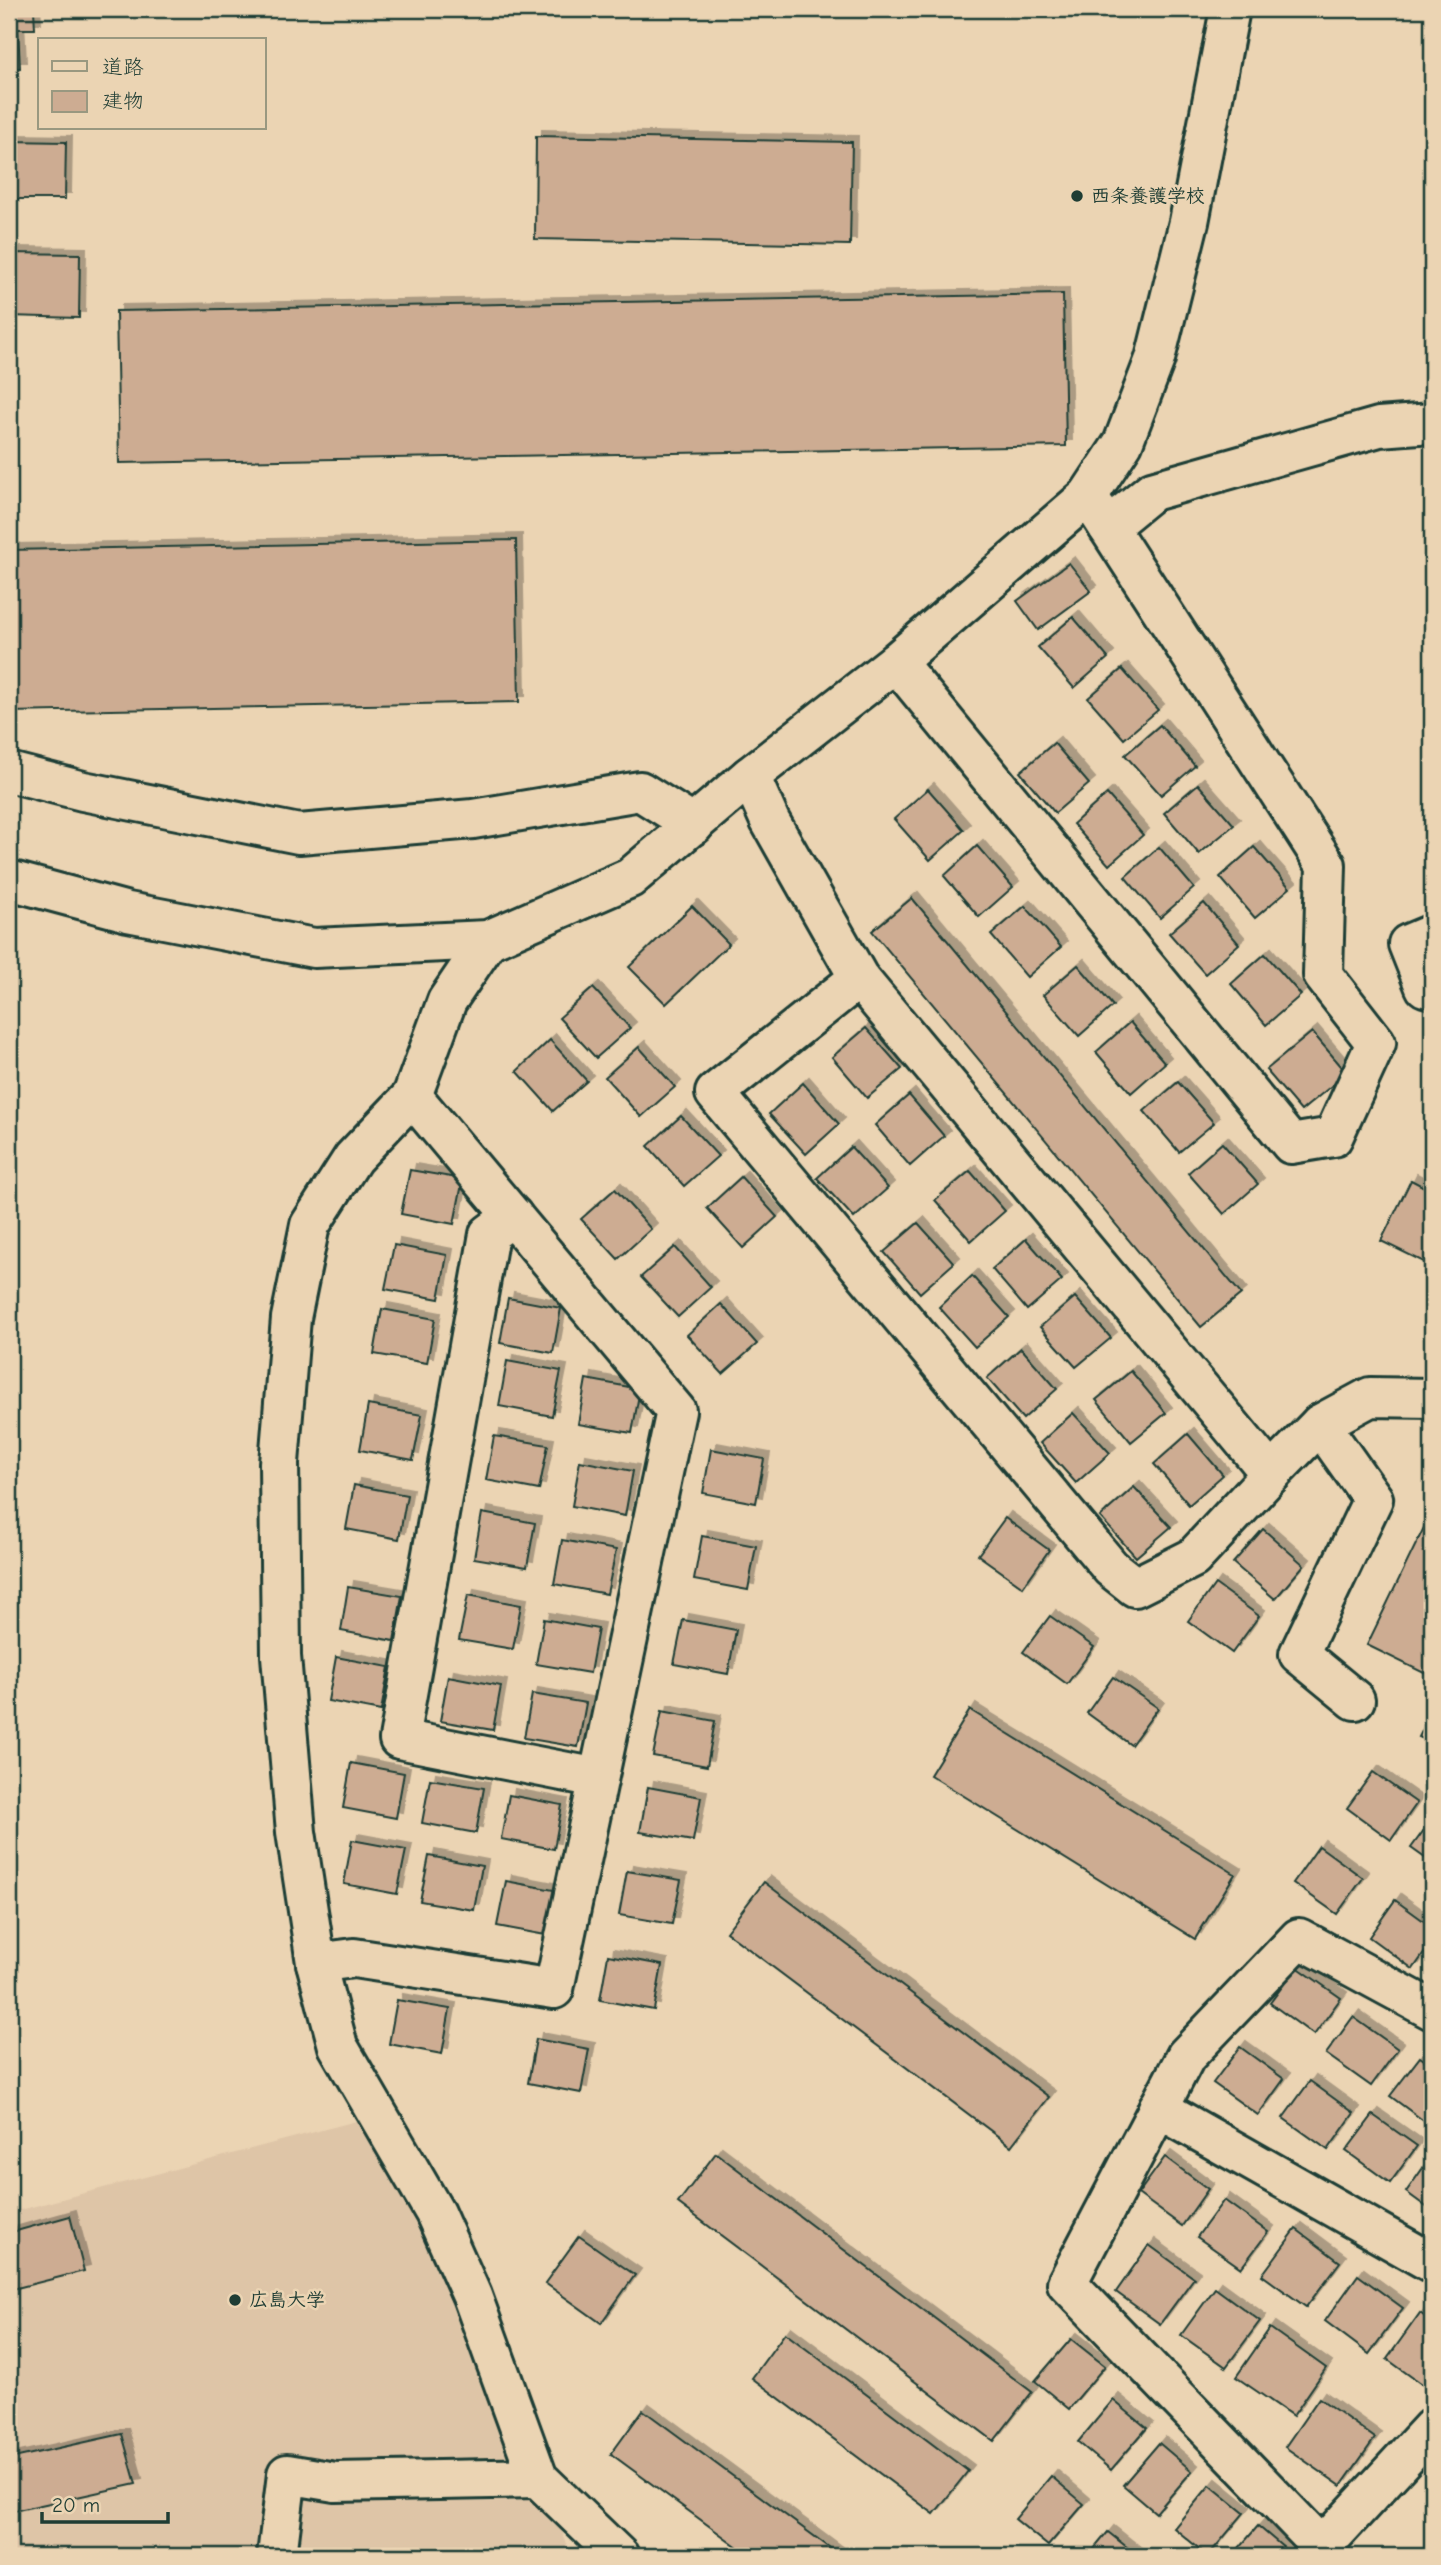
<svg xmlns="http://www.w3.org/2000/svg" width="1441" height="2565" font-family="'Comic Neue','Klee One',sans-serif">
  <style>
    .built { fill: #dec5a7 }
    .building { fill: #cdac92; stroke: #1f3d34; stroke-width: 2; filter: url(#shadow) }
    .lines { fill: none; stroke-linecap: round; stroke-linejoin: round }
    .minor-casing { stroke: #1f3d34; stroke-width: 44 }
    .minor { stroke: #ebd4b3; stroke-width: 38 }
    .poi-dot { fill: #1f3d34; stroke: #ebd4b3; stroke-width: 2.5 }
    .labels { text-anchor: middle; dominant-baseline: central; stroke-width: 5; stroke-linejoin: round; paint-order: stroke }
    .poi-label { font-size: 19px; font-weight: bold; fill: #1f3d34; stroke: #ebd4b3; text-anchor: start }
  </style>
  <defs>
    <filter id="shadow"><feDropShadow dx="6" dy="-6" stdDeviation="0" flood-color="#0004"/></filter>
  </defs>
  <rect width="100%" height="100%" fill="#ebd4b3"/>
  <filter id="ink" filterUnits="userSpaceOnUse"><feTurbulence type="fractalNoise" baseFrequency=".0143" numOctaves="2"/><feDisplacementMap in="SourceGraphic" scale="14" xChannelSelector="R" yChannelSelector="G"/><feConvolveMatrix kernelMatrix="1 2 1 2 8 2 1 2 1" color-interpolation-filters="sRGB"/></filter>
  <g filter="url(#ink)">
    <path class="built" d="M 375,2116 L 501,2386 L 572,2556 L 9,2556 L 9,2213 Z"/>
    <g class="building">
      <path d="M 9,9 L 34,9 L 35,29 L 18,29 L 20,68 L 9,68 Z"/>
      <path d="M 536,136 L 852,142 L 850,245 L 535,239 Z"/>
      <path d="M 9,141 L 66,142 L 65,199 L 9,199 Z"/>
      <path d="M 9,253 L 80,254 L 79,318 L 9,316 Z"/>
      <path d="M 1063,294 L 1066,446 L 119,463 L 116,311 Z"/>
      <path d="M 516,540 L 519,702 L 9,712 L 9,550 Z"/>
      <path d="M 1069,563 L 1091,591 L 1038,630 L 1017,601 Z"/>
      <path d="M 1073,617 L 1108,658 L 1074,688 L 1038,647 Z"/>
      <path d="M 1122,669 L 1158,710 L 1124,739 L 1088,698 Z"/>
      <path d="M 1160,725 L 1195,766 L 1161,795 L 1125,755 Z"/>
      <path d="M 1054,743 L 1089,784 L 1055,813 L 1020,772 Z"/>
      <path d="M 1198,784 L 1234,825 L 1199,854 L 1164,813 Z"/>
      <path d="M 928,789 L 964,830 L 930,860 L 894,819 Z"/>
      <path d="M 1107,794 L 1143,835 L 1109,865 L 1073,824 Z"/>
      <path d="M 977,846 L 1013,887 L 979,917 L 944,876 Z"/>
      <path d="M 1159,847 L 1194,888 L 1160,918 L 1125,877 Z"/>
      <path d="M 1254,847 L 1290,888 L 1255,918 L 1220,877 Z"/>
      <path d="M 912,898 L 1241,1294 L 1201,1327 L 872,931 Z"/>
      <path d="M 1204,903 L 1239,944 L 1205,974 L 1169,933 Z"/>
      <path d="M 692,906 L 729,944 L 666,1004 L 629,967 Z"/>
      <path d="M 1025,906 L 1061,947 L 1027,977 L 991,935 Z"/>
      <path d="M 1265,954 L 1301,995 L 1266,1025 L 1231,984 Z"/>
      <path d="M 1078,965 L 1113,1006 L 1079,1036 L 1043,995 Z"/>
      <path d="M 593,988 L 630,1028 L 596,1058 L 559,1018 Z"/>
      <path d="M 1130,1022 L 1165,1063 L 1131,1093 L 1096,1052 Z"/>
      <path d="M 866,1028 L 902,1069 L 867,1098 L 832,1057 Z"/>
      <path d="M 1312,1032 L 1347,1073 L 1301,1111 L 1266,1070 Z"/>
      <path d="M 550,1040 L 587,1081 L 553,1111 L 517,1071 Z"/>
      <path d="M 639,1047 L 675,1087 L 641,1117 L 605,1077 Z"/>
      <path d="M 1178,1082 L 1214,1123 L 1179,1152 L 1144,1111 Z"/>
      <path d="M 803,1083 L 839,1124 L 806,1154 L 769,1114 Z"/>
      <path d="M 909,1095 L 944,1136 L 910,1166 L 875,1125 Z"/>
      <path d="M 681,1116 L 718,1156 L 684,1186 L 648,1146 Z"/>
      <path d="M 1222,1143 L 1258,1184 L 1224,1214 L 1188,1173 Z"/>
      <path d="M 851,1147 L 888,1188 L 854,1218 L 817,1178 Z"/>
      <path d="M 410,1170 L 463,1179 L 454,1224 L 401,1214 Z"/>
      <path d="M 970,1171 L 1005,1211 L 971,1241 L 935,1200 Z"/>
      <path d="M 741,1177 L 777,1217 L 743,1248 L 707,1208 Z"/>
      <path d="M 1411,1180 L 1432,1191 L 1432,1266 L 1381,1241 Z"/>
      <path d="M 615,1189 L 651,1229 L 618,1259 L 581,1219 Z"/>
      <path d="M 918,1223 L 954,1263 L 920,1293 L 884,1252 Z"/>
      <path d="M 1026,1239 L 1062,1280 L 1027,1310 L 992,1269 Z"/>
      <path d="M 394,1245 L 447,1255 L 439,1299 L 385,1289 Z"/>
      <path d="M 675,1247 L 711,1287 L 678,1317 L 641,1277 Z"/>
      <path d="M 972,1276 L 1009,1317 L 975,1347 L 939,1307 Z"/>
      <path d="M 1075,1297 L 1111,1338 L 1076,1367 L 1040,1327 Z"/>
      <path d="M 508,1298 L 561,1308 L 553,1353 L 500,1343 Z"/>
      <path d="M 721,1304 L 757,1344 L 723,1374 L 687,1335 Z"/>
      <path d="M 382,1309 L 435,1319 L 427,1363 L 374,1354 Z"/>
      <path d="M 1021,1348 L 1057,1389 L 1023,1419 L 987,1378 Z"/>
      <path d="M 507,1361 L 561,1371 L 552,1416 L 499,1406 Z"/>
      <path d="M 1131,1371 L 1166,1413 L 1131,1442 L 1096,1400 Z"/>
      <path d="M 586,1379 L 640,1389 L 632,1433 L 578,1424 Z"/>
      <path d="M 368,1405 L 422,1415 L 413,1460 L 360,1450 Z"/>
      <path d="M 1073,1413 L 1110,1453 L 1076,1483 L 1040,1443 Z"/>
      <path d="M 1188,1434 L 1223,1475 L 1189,1505 L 1154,1464 Z"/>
      <path d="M 494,1436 L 548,1445 L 539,1490 L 486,1480 Z"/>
      <path d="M 711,1449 L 764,1459 L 756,1503 L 703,1493 Z"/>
      <path d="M 580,1461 L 633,1471 L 625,1516 L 572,1506 Z"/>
      <path d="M 354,1485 L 407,1495 L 399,1539 L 346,1529 Z"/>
      <path d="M 1134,1487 L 1171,1527 L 1136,1557 L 1100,1517 Z"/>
      <path d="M 1432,1511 L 1432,1662 L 1426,1674 L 1367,1645 Z"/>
      <path d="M 482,1513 L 535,1523 L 527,1567 L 474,1558 Z"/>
      <path d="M 1005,1518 L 1049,1550 L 1023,1587 L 978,1555 Z"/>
      <path d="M 1263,1529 L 1304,1565 L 1275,1599 L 1233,1563 Z"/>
      <path d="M 702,1536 L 756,1546 L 748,1590 L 694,1580 Z"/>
      <path d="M 562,1540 L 616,1550 L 607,1594 L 554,1584 Z"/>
      <path d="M 1215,1584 L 1259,1616 L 1232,1653 L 1188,1621 Z"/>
      <path d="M 348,1587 L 402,1596 L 394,1641 L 341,1631 Z"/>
      <path d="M 468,1595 L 521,1605 L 513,1649 L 459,1640 Z"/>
      <path d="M 1050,1616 L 1094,1647 L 1067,1684 L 1023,1652 Z"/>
      <path d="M 544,1619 L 598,1629 L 590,1673 L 536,1664 Z"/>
      <path d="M 683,1620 L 736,1630 L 728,1674 L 674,1664 Z"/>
      <path d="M 336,1657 L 389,1667 L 381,1711 L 328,1701 Z"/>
      <path d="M 448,1676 L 501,1686 L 493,1730 L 440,1721 Z"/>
      <path d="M 1113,1677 L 1158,1708 L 1131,1745 L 1087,1713 Z"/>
      <path d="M 532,1694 L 586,1703 L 578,1747 L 524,1738 Z"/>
      <path d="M 970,1710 L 1235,1874 L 1195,1939 L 930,1775 Z"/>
      <path d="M 662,1711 L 715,1721 L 707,1766 L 653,1756 Z"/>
      <path d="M 1432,1711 L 1432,1743 L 1419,1737 Z"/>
      <path d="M 351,1763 L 404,1773 L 396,1818 L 343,1808 Z"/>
      <path d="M 1373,1772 L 1417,1803 L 1391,1840 L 1347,1808 Z"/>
      <path d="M 430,1779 L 484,1788 L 476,1833 L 422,1823 Z"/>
      <path d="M 648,1787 L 701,1797 L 693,1841 L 640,1832 Z"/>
      <path d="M 509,1795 L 562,1805 L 554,1849 L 501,1839 Z"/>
      <path d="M 1432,1819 L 1432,1863 L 1411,1848 Z"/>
      <path d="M 352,1840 L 406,1850 L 397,1894 L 344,1884 Z"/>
      <path d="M 1319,1846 L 1363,1878 L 1337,1914 L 1293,1883 Z"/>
      <path d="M 429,1856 L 482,1866 L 474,1910 L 420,1901 Z"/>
      <path d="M 627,1871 L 681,1880 L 672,1924 L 619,1915 Z"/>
      <path d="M 506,1881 L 559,1891 L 551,1936 L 497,1926 Z"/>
      <path d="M 764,1882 L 1049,2097 L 1011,2146 L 726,1932 Z"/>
      <path d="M 1395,1900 L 1432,1927 L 1432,1942 L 1413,1969 L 1369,1937 Z"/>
      <path d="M 608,1955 L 662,1965 L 654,2010 L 600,2000 Z"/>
      <path d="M 1297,1967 L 1341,1998 L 1314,2035 L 1270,2003 Z"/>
      <path d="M 397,2000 L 450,2009 L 442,2054 L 389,2044 Z"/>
      <path d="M 1353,2017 L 1398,2049 L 1371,2086 L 1326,2054 Z"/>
      <path d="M 536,2039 L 589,2049 L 581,2093 L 528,2083 Z"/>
      <path d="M 1240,2047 L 1284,2079 L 1258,2115 L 1213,2083 Z"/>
      <path d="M 1420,2057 L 1432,2066 L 1432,2127 L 1390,2096 Z"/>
      <path d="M 1310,2081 L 1354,2113 L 1328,2150 L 1283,2118 Z"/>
      <path d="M 1373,2115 L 1417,2146 L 1390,2183 L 1346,2151 Z"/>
      <path d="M 716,2153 L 1032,2392 L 994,2441 L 678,2203 Z"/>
      <path d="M 1432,2155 L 1432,2211 L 1406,2192 Z"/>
      <path d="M 1165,2157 L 1208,2189 L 1182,2226 L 1138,2194 Z"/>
      <path d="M 1224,2200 L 1268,2232 L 1241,2268 L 1197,2237 Z"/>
      <path d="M 70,2216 L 84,2271 L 9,2290 L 9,2233 Z"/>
      <path d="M 1296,2229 L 1340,2262 L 1306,2307 L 1262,2275 Z"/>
      <path d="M 579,2236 L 635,2275 L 601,2323 L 545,2283 Z"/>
      <path d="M 1149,2245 L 1194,2278 L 1160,2324 L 1116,2292 Z"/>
      <path d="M 1358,2275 L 1403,2308 L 1369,2354 L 1325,2321 Z"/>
      <path d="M 1215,2288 L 1260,2321 L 1226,2367 L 1181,2335 Z"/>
      <path d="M 1420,2313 L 1432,2322 L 1431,2391 L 1387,2359 Z"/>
      <path d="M 1270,2328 L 1326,2368 L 1293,2416 L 1236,2377 Z"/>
      <path d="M 785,2333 L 968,2471 L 934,2514 L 752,2378 Z"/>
      <path d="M 1071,2339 L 1105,2366 L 1069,2409 L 1035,2381 Z"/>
      <path d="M 1319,2398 L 1375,2438 L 1341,2486 L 1285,2447 Z"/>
      <path d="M 1113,2400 L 1147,2428 L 1111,2470 L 1078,2442 Z"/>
      <path d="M 643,2410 L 837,2553 L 835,2556 L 750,2556 L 611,2454 Z"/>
      <path d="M 122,2434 L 136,2484 L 9,2512 L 9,2459 Z"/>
      <path d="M 1159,2443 L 1192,2471 L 1156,2513 L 1123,2485 Z"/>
      <path d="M 1051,2476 L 1084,2504 L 1048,2546 L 1015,2519 Z"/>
      <path d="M 1210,2485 L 1244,2513 L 1208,2556 L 1174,2528 Z"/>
      <path d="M 1258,2526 L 1291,2554 L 1288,2556 L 1232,2556 Z"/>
      <path d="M 1108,2532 L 1138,2556 L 1088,2556 Z"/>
    </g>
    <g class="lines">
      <defs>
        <g id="minor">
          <path d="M 1108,527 L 1152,491 L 1379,427 L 1432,423"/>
          <path d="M 896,662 L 1291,1144 L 1333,1137 L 1376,1043 L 1323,975 L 1326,865 L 1088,496"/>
          <path d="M 9,772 L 83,791 L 299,834 L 473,819 L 640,791 L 694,825"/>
          <path d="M 750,776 L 770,821 L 859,978 L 1271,1474 L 1193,1558 L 1135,1587 L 1111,1568 L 715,1093 L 859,978"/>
          <path d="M 9,880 L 128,912 L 314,948 L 488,940 L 630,878 L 750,776 L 896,662 L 1088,496 L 1123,443 L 1155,359 L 1189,222 L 1230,9"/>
          <path d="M 1432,934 L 1408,944 L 1425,987 L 1432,989"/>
          <path d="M 488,940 L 447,1001 L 412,1096 L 353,1158 L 310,1225 L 291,1318 L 279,1463 L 281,1656 L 296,1832 L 316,1963 L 338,2046 L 435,2213 L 472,2296 L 538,2478 L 619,2556"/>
          <path d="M 513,1216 L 489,1234 L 399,1739 L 598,1778"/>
          <path d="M 1320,1424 L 1373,1499 L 1299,1654 L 1355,1700"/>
          <path d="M 1271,1474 L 1320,1424 L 1370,1397 L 1432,1398"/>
          <path d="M 316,1963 L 354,1958 L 554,1989 L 676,1411 L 412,1096"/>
          <path d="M 1158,2108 L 1432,2263"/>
          <path d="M 1322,2547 L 1067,2283 L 1186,2056 L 1299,1938 L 1432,2010"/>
          <path d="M 277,2556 L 287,2474 L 335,2482 L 538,2478"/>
          <path d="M 1316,2556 L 1322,2547 L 1432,2428"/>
        </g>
      </defs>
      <use href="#minor" class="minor-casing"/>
      <use href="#minor" class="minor"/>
    </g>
  </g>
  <g class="poi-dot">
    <circle cx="1077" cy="196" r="7"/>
    <circle cx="235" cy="2300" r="7"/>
  </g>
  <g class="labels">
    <g class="poi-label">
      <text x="1091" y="196">西条養護学校</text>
      <text x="249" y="2300">広島大学</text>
    </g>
  </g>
  <rect width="1441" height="2565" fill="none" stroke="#ebd4b3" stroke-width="35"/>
  <rect x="18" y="18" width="1406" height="2530" fill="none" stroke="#1f3d34" stroke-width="2.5" filter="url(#ink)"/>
  <rect x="38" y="38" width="228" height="91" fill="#ebd4b3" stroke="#999880" stroke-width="2"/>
  <rect x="52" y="61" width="35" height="10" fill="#ebd4b3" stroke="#999880" stroke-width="2"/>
  <text x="102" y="74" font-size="21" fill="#1f3d34">道路</text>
  <rect x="52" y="91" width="35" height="21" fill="#cdac92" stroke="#999880" stroke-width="2"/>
  <text x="102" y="108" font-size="21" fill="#1f3d34">建物</text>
  <path d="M42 2512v10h126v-10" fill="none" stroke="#1f3d34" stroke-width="3.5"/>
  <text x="52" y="2512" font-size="21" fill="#1f3d34" stroke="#ebd4b3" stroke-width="5" paint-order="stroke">20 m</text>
</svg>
